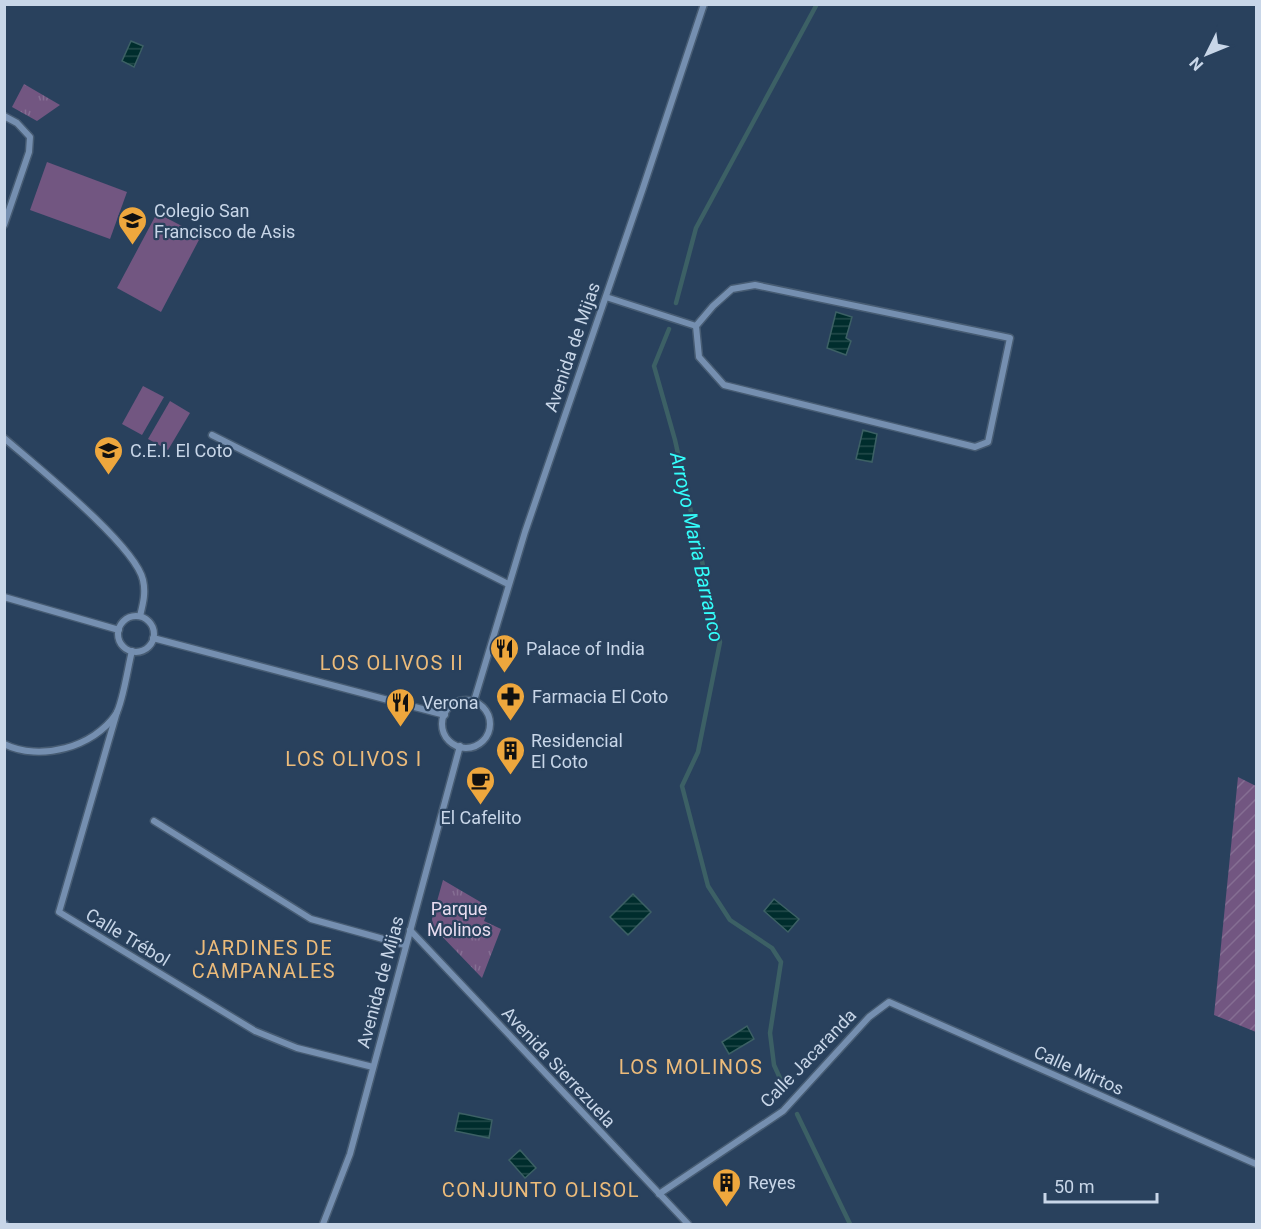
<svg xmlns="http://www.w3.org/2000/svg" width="1261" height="1229" font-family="Roboto,sans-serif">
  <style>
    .grass { fill: url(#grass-tufts) }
    .garden { fill: url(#garden-furrows) }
    .pitch { fill: #725681 }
    .water { fill: url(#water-rules); stroke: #3c6065; stroke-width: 1.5 }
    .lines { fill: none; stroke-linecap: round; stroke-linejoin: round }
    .stream { stroke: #3c6065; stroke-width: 4.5 }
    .minor-casing { stroke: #475c73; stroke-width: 9 }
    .minor { stroke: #758fb0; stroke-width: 6 }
    .labels { text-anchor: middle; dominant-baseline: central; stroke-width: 4.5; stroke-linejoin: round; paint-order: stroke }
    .poi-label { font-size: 18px; fill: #c8d6e8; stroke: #29415d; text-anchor: start }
    .street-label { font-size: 18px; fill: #c8d6e8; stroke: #29415d }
    .park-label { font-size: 18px; fill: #eadef1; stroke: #29415d }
    .water-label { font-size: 20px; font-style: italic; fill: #33fefb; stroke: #29415d }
    .neighbourhood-label { font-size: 20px; letter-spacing: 1.5px; fill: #ecbb7a; stroke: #29415d }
  </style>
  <defs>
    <pattern id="grass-tufts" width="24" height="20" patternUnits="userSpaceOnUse" patternTransform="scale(1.5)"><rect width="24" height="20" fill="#725681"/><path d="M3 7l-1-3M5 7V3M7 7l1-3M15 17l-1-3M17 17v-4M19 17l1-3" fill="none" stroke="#856e93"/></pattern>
    <pattern id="garden-furrows" width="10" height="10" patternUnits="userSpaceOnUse" patternTransform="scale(1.5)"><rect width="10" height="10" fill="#725681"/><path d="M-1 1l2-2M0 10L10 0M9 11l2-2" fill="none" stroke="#856e93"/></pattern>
    <pattern id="water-rules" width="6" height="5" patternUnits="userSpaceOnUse" patternTransform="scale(1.5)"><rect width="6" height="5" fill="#002d2d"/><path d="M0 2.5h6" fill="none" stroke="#244b4b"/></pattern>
  </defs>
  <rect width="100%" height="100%" fill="#29415d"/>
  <g class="grass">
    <path d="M 24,84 L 60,105 L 37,121 L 12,107 Z"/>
    <path d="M 443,880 L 489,907 L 484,921 L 501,929 L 482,978 L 433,927 L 432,919 Z"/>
  </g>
  <path class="garden" d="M 1238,777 L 1256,786 L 1256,1032 L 1214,1015 Z"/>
  <g class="pitch">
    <path d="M 47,162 L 127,192 L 110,239 L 30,210 Z"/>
    <path d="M 157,213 L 201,236 L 161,312 L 117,288 Z"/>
    <path d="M 143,386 L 164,397 L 142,435 L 122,424 Z"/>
    <path d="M 170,401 L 190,413 L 168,450 L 148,439 Z"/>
  </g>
  <g class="water">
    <path d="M 131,41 L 143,46 L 134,67 L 122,61 Z"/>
    <path d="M 836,312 L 852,317 L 846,338 L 851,341 L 846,355 L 827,348 Z"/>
    <path d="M 863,430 L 877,434 L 872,462 L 856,459 Z"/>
    <path d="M 633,894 L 651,912 L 628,935 L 610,917 Z"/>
    <path d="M 774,899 L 799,919 L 788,932 L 764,911 Z"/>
    <path d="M 747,1026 L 754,1039 L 729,1054 L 722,1042 Z"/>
    <path d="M 459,1113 L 492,1120 L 489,1138 L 455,1131 Z"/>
    <path d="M 520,1150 L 536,1168 L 525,1178 L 509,1160 Z"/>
  </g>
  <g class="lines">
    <g class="stream">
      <path d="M 676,303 L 696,228 L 817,4"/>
      <path d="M 669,329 L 654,366 L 675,440 L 720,642 L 698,752 L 682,786 L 708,886 L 730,920 L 772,948 L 781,962 L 770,1033 L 774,1065 L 784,1087"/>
      <path d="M 797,1114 L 850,1224"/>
    </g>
    <defs>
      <g id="minor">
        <path d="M 4,116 L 17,123 L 30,137 L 29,152 L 4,225"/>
        <path d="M 755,285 L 1010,338 L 988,442 L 975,447 L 724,385 L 699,357 L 696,326 L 713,306 L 732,289 Z"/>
        <path d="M 606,297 L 696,326"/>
        <path d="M 212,435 L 508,584"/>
        <path d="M 4,438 C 35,465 135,545 143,580 C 146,593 143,604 140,616"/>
        <path d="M 4,597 L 119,630"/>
        <circle cx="136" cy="634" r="18"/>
        <path d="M 153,638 L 445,715"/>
        <circle cx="466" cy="724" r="24"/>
        <path d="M 474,701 L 525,532 L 643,188 L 704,4"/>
        <path d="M 117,712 L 59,912 L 255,1031 L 297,1048 L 373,1067"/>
        <path d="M 4,744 C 40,762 94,747 116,714 C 123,702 128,666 132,651"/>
        <path d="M 154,821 L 311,919 L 405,945"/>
        <path d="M 410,930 L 688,1224"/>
        <path d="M 659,1194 L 783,1111 L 869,1017 L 889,1002 L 1256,1164"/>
        <path d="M 4,1224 L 5,1224"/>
        <path d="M 323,1224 L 350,1154 L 460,746"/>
      </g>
    </defs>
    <use href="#minor" class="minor-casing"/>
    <use href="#minor" class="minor"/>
  </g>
  <defs>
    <symbol id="school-pin" viewBox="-11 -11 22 30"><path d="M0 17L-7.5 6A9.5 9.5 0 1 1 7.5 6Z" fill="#eea73d" stroke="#29415d"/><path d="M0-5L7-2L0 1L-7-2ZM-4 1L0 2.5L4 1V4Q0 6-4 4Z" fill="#111"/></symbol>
    <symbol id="restaurant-pin" viewBox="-11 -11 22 30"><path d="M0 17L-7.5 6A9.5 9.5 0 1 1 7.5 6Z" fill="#eea73d" stroke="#29415d"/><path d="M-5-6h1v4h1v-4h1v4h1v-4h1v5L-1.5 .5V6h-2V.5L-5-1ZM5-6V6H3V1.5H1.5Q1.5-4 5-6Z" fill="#111"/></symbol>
    <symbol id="pharmacy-pin" viewBox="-11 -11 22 30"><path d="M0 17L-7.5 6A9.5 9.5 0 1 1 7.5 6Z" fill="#eea73d" stroke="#29415d"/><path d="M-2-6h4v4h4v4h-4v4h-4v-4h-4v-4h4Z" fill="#111"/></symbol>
    <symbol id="building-pin" viewBox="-11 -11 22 30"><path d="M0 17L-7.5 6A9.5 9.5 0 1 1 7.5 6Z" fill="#eea73d" stroke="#29415d"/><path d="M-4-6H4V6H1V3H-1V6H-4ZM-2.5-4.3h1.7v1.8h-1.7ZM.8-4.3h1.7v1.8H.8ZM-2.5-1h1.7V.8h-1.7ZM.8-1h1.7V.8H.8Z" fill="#111"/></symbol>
    <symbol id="cafe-pin" viewBox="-11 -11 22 30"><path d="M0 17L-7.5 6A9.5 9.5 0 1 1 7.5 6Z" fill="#eea73d" stroke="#29415d"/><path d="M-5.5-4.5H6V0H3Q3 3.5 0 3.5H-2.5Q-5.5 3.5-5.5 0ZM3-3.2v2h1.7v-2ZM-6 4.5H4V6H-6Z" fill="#111"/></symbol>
  </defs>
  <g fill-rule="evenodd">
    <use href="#school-pin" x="116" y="204" width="33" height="45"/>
    <use href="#school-pin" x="92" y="434" width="33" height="45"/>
    <use href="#restaurant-pin" x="488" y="632" width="33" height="45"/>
    <use href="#pharmacy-pin" x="494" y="680" width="33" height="45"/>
    <use href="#restaurant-pin" x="384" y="686" width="33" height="45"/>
    <use href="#building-pin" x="494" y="734" width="33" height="45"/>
    <use href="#cafe-pin" x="464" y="764" width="33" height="45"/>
    <use href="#building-pin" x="710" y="1166" width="33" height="45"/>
  </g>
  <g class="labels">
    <g class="poi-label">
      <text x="154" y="210">Colegio San<tspan x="154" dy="21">Francisco de Asis</tspan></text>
      <text x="130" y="450">C.E.I. El Coto</text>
      <text x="526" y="648">Palace of India</text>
      <text x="532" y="696">Farmacia El Coto</text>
      <text x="422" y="702">Verona</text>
      <text x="531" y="740">Residencial<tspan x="531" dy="21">El Coto</tspan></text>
      <text x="481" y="817" text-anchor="middle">El Cafelito</text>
      <text x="748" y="1182">Reyes</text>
    </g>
    <g class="street-label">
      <text transform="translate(572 347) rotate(-71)">Avenida de Mijas</text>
      <text transform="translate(128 937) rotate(31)">Calle Trébol</text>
      <text transform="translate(380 982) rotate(-75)">Avenida de Mijas</text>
      <text transform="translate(808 1058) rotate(-46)">Calle Jacaranda</text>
      <text transform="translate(559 1067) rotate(47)">Avenida Sierrezuela</text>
      <text transform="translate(1079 1070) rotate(24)">Calle Mirtos</text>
    </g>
    <g class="park-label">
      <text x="459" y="908">Parque<tspan x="459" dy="21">Molinos</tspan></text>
    </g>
    <g class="water-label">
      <text transform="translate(697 547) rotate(78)">Arroyo Maria Barranco</text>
    </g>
    <g class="neighbourhood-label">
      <text x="392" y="663">LOS OLIVOS II</text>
      <text x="354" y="759">LOS OLIVOS I</text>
      <text x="264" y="948">JARDINES DE<tspan x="264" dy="23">CAMPANALES</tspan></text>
      <text x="691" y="1067">LOS MOLINOS</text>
      <text x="541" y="1190">CONJUNTO OLISOL</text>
    </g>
  </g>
  <rect width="1261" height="1229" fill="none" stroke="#c8d6e8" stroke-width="12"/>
  <g transform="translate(1207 54) rotate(227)" stroke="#29415d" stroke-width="4.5" paint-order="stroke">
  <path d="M0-4.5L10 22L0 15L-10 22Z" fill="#c8d6e8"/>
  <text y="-9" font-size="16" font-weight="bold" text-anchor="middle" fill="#c8d6e8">N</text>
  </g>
  <path d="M1045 1193v9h112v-9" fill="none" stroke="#c8d6e8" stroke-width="3"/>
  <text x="1054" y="1193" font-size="18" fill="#c8d6e8" stroke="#29415d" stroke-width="4.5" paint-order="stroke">50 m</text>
</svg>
